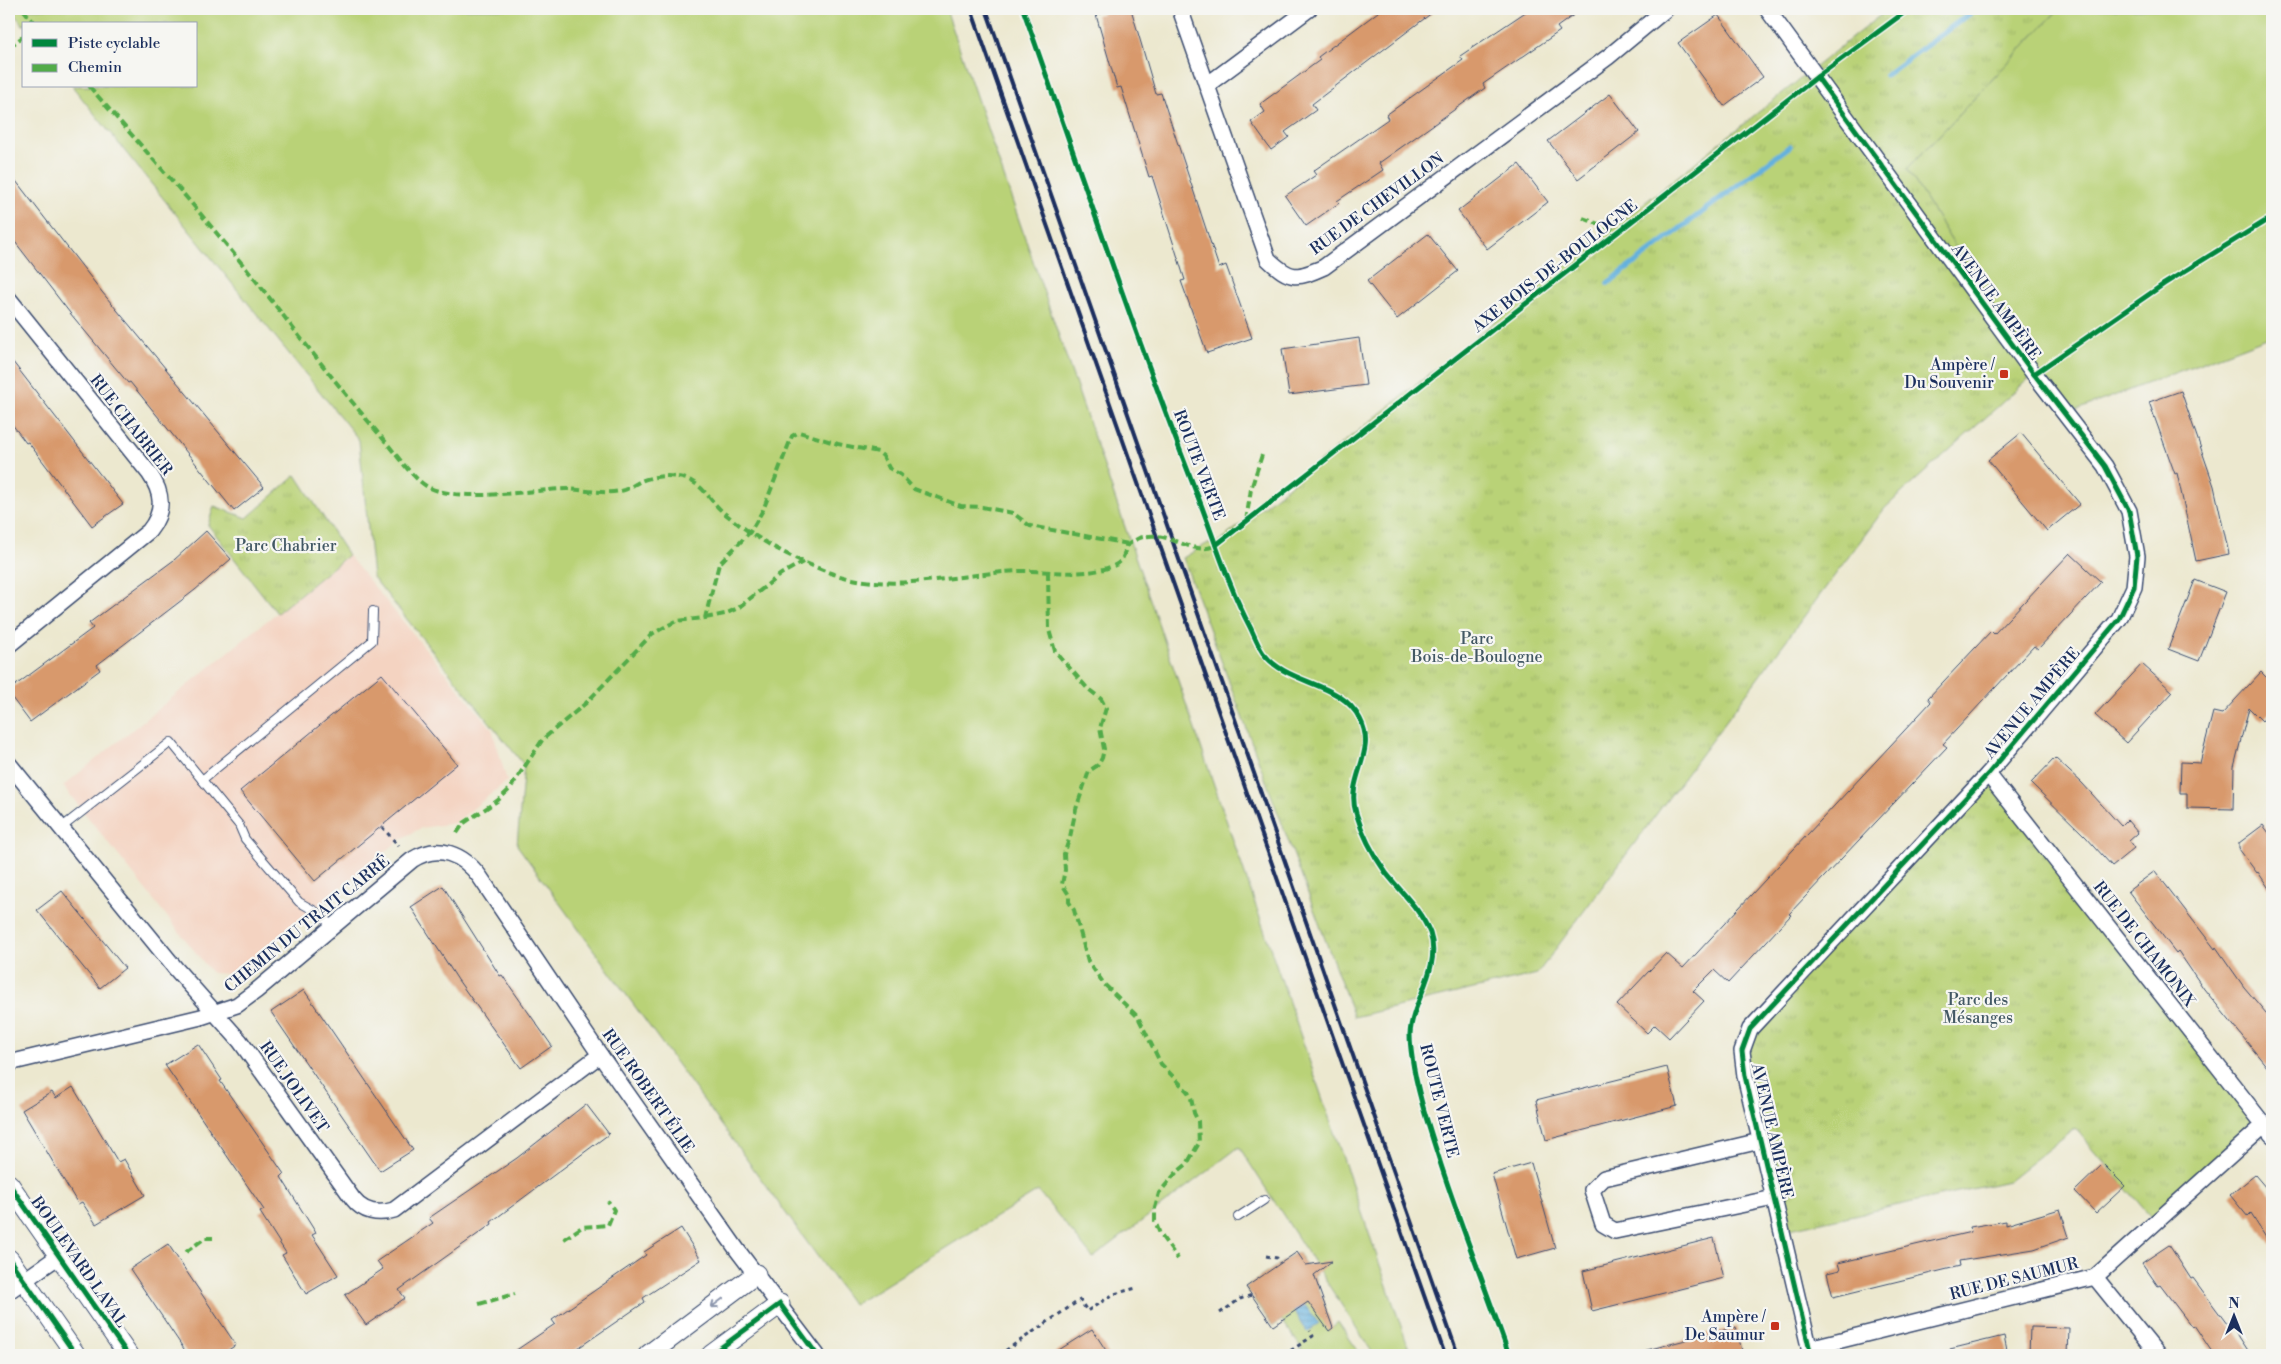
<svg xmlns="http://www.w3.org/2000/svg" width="2281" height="1364" font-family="'Libre Bodoni',serif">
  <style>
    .built { fill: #f4d3c1 }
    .green { fill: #b9d277; stroke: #6a806a }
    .park { fill: url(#park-tufts); stroke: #6a806a }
    .water { fill: url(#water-rules); stroke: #40709e }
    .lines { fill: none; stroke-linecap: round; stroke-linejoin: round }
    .stream { stroke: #64b1de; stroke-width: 5.5 }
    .building { fill: #d8996c }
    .service-casing { stroke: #3a4b6f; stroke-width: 10 }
    .minor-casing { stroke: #3a4b6f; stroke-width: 18 }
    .tertiary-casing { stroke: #3a4b6f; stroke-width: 21 }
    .path { stroke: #3a4b6f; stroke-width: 3; stroke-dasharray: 4 4; stroke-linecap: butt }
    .service { stroke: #fff; stroke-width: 8 }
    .minor { stroke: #fff; stroke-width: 15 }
    .tertiary { stroke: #fff; stroke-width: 19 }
    .rail { stroke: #1b2f5e; stroke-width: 4 }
    .quiet { stroke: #52ab49; stroke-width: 4; stroke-dasharray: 8 4; stroke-linecap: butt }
    .cycleway-casing { stroke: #f6f6f2; stroke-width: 8 }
    .cycleway { stroke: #00873e; stroke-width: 5 }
    .oneway { stroke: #8d97ae }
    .poi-dot { fill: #c8321e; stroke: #f6f6f2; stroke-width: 2 }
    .labels { text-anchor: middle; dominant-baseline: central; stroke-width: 4.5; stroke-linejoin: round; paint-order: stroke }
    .street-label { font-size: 16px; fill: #1b2f5e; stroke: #f6f6f2 }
    .poi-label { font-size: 16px; fill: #1b2f5e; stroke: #f6f6f2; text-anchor: end }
    .park-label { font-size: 16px; fill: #425864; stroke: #f6f6f2 }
  </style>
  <defs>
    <pattern id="park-tufts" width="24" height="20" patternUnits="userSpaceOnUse" patternTransform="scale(1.25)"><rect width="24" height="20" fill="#b9d277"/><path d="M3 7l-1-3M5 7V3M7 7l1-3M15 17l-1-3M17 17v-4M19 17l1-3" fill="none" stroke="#9eb569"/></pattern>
    <pattern id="water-rules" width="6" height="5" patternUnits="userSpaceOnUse" patternTransform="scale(1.25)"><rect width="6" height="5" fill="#64b1de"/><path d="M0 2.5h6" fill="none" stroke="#5290b7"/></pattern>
  </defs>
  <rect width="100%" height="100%" fill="#f6f6f2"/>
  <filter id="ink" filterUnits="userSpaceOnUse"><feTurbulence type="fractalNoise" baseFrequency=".02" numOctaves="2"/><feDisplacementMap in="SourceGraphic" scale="10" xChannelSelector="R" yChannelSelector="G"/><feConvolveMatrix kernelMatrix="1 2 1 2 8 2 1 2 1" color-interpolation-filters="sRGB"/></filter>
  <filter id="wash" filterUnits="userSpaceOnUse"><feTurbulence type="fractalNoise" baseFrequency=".0096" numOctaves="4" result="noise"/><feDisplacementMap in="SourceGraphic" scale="20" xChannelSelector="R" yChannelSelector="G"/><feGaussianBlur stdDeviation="1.12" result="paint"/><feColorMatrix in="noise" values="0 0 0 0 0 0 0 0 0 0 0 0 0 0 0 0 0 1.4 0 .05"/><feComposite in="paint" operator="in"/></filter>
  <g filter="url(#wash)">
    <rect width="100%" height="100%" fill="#ece8cf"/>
    <path class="built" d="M 348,555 L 492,729 L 507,781 L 455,823 L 421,828 L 401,839 L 241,969 L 227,974 L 212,973 L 63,786 Z"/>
    <g class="green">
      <path d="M 10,9 L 946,9 L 1411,1355 L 1374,1355 L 1239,1147 L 1093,1258 L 1038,1191 L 853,1305 L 517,845 L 524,765 L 373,577 L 359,440 L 72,86 L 196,86 L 196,24 L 24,24 L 24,26 Z"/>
      <path d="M 2059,9 L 2272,9 L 2272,336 L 2066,414 L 2034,374 L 1907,169 Z"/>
      <path d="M 1297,1252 L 1306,1265 L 1313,1266 L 1316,1274 L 1314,1275 L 1332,1327 L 1338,1322 L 1361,1355 L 1299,1355 L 1297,1352 L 1302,1349 L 1282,1320 L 1273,1326 L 1254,1300 L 1256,1298 L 1253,1291 L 1249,1293 L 1246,1287 Z"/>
    </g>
    <g class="park">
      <path d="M 1888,9 L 2059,9 L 1907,169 L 2034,374 L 1885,508 L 1537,974 L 1354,1017 L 1183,558 L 1208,543 L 1216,544 Z"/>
      <path d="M 296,475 L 348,555 L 277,613 L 208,525 L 214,506 L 247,518 Z"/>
      <path d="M 1988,774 L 2264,1125 L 2155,1222 L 2075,1128 L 2008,1181 L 1781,1231 L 1745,1076 L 1750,1029 Z"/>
    </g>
    <path class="water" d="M 1301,1300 L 1319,1324 L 1307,1332 L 1291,1307 Z"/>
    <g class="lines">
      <g class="stream">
        <path d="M 1886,75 L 1976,9"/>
        <path d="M 1608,283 L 1790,146"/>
      </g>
    </g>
    <g id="blocks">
      <g class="building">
        <path d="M 1119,9 L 1131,9 L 1156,94 L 1161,93 L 1219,268 L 1226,265 L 1252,338 L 1207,353 L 1181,281 L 1185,280 L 1152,176 L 1149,177 L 1121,87 L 1117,88 L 1096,15 Z"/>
        <path d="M 1382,9 L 1437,9 L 1312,104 L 1316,110 L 1285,132 L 1289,137 L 1271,150 L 1251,122 L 1265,112 L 1260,104 L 1320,60 L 1318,57 Z"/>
        <path d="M 1530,9 L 1582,9 L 1557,27 L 1560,31 L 1483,84 L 1485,88 L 1379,163 L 1383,170 L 1337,201 L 1339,203 L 1306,226 L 1285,196 L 1316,175 L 1313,171 L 1388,119 L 1386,115 L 1463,60 L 1460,56 Z"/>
        <path d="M 1718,15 L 1763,77 L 1724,106 L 1678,43 Z"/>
        <path d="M 1610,94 L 1639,132 L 1578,179 L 1548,141 Z"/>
        <path d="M 1519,164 L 1548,202 L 1487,249 L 1458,211 Z"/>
        <path d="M 9,172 L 102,292 L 264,487 L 234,511 L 130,382 L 128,383 L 70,313 L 9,234 Z"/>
        <path d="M 1428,234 L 1458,271 L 1397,319 L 1367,281 Z"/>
        <path d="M 1359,338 L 1366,385 L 1289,395 L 1282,349 Z"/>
        <path d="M 9,357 L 123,504 L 92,526 L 28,442 L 26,443 L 9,420 Z"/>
        <path d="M 2181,391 L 2214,486 L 2229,554 L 2196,561 L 2177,473 L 2175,474 L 2149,402 Z"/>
        <path d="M 2021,433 L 2080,504 L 2047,531 L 1988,460 Z"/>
        <path d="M 206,531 L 231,559 L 195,590 L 97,665 L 100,670 L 30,722 L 9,694 L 9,690 L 93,628 L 89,623 L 174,560 Z"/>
        <path d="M 2070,553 L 2101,582 L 2038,649 L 2034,646 L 1943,744 L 1947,747 L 1789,914 L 1791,915 L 1728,983 L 1714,970 L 1693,991 L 1704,1001 L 1669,1038 L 1655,1025 L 1647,1033 L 1617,1005 L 1666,953 L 1683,968 L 1931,702 L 1928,698 L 1991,631 L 1994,634 Z"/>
        <path d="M 2195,580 L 2226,592 L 2199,661 L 2168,649 Z"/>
        <path d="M 2142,664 L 2173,692 L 2126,743 L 2095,715 Z"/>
        <path d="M 2261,672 L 2272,683 L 2272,710 L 2262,721 L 2249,708 L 2234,767 L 2233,809 L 2187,808 L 2187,793 L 2180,793 L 2181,762 L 2200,763 L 2213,712 L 2222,714 Z"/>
        <path d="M 382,674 L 457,764 L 315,881 L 240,791 Z"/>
        <path d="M 2055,758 L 2082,783 L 2121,826 L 2127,820 L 2138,833 L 2129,841 L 2134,848 L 2112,866 L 2086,837 L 2031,783 Z"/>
        <path d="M 2263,825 L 2272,837 L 2272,893 L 2258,872 L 2257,873 L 2239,849 L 2239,843 Z"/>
        <path d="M 2155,871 L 2215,949 L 2216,947 L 2244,987 L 2272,1020 L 2272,1073 L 2204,989 L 2178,951 L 2176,953 L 2128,891 Z"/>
        <path d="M 443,886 L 500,976 L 502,975 L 552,1046 L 521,1068 L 458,980 L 411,907 Z"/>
        <path d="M 62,891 L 125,968 L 100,988 L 37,910 Z"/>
        <path d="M 304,990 L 413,1150 L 380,1171 L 271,1012 Z"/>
        <path d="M 198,1044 L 222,1080 L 220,1081 L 284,1174 L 281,1177 L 316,1233 L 312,1235 L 338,1275 L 306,1294 L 282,1255 L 286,1253 L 260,1212 L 264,1210 L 165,1065 Z"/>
        <path d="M 1667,1067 L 1677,1106 L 1546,1140 L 1536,1100 Z"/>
        <path d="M 73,1087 L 118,1162 L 124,1159 L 145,1195 L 96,1224 L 82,1202 L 78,1204 L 22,1110 L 52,1092 L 56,1098 Z"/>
        <path d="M 586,1104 L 609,1134 L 491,1222 L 492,1224 L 399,1290 L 405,1298 L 366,1325 L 345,1295 L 383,1269 L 377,1261 L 433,1223 L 429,1218 L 517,1158 Z"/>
        <path d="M 1531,1163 L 1555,1248 L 1516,1259 L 1492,1174 Z"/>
        <path d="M 2103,1164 L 2125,1186 L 2096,1213 L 2075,1191 Z"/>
        <path d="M 2255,1175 L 2272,1195 L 2272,1247 L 2251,1214 L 2248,1217 L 2230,1195 Z"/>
        <path d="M 2060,1209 L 2069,1237 L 2034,1249 L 1959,1261 L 1960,1266 L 1833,1297 L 1827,1273 L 1840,1270 L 1838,1263 L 1971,1232 L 1970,1227 L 2006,1221 L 2006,1225 Z"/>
        <path d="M 681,1228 L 701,1260 L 643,1298 L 645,1302 L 568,1355 L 509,1355 L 555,1324 L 552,1320 L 646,1255 L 644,1252 Z"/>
        <path d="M 1714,1238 L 1724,1278 L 1592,1311 L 1583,1271 Z"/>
        <path d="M 168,1244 L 236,1345 L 221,1355 L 188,1355 L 130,1269 Z"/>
        <path d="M 2169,1245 L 2191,1279 L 2193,1278 L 2230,1328 L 2232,1326 L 2251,1355 L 2214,1355 L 2194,1325 L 2192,1327 L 2160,1285 L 2158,1286 L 2142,1263 Z"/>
        <path d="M 1297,1252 L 1306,1265 L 1332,1261 L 1314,1275 L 1333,1328 L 1329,1331 L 1308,1302 L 1273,1326 L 1246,1287 Z"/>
        <path d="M 1736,1327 L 1743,1355 L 1648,1355 L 1647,1350 Z"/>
        <path d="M 2030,1327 L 2069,1328 L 2068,1355 L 2029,1355 Z"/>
        <path d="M 1092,1329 L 1109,1355 L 1051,1355 Z"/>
        <path d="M 2004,1336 L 2008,1355 L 1951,1355 L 1950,1349 Z"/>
      </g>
    </g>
  </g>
  <g filter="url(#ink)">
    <use href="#blocks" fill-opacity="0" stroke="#3a4b6f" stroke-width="1"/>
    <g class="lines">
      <defs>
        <g id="service">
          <path d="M 202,780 L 372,641 L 373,611"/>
          <path d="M 61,828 L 171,742 L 239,825 L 245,839 L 299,902 L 315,911 L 334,927"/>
          <path d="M 1238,1217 L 1264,1200"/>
        </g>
        <g id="minor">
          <path d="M 1180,9 L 1268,259 C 1291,281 1297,279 1324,267 L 1608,57 L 1666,9"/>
          <path d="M 1767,9 L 2034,374 L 2105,466 L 2129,511 L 2137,556 L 2134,587 L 2119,619 L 1988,774 L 1750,1029 L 1742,1051 L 1745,1076 L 1811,1355"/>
          <path d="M 1207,85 L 1309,9"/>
          <path d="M 9,299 L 149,473 C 163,493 165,511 149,531 L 9,645"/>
          <path d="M 9,764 L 176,969 L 240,1041 L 353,1199 C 363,1212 378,1215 394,1210 L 600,1055"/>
          <path d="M 1988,774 L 2272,1135"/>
          <path d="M 9,1063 L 201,1017 L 237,1005 L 256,991 L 412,860 C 438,843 463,854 480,877 L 600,1055 L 738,1251 L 817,1355"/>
          <path d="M 1760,1141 L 1604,1178 L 1592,1190 L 1603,1224 L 1615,1231 L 1774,1198"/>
          <path d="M 2095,1277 L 2158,1355"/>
          <path d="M 9,1291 L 59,1256"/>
          <path d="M 1809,1348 L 2095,1277 L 2264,1125"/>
        </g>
        <g id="tertiary">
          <path d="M 9,1184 L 128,1355"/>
          <path d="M 9,1259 L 76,1355"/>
          <path d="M 648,1355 L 756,1274"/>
          <path d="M 711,1355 L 780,1304"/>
        </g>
      </defs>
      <use href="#service" class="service-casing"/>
      <use href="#minor" class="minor-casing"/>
      <use href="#tertiary" class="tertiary-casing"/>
      <g class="path">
        <path d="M 382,827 L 399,846"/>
        <path d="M 1266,1256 L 1277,1258 L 1280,1263"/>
        <path d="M 1220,1313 L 1240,1299 L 1255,1294"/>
        <path d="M 999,1355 L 1080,1300 L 1087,1311 L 1114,1294 L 1136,1288"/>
        <path d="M 1284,1355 L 1313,1336 L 1310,1331"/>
      </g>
      <use href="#service" class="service"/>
      <use href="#minor" class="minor"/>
      <use href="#tertiary" class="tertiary"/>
      <g class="rail">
        <path d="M 971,9 L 1445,1355"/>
        <path d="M 986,9 L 1458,1355"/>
      </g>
      <g class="quiet">
        <path d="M 23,9 L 35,24"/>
        <path d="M 9,47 L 24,36"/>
        <path d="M 89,86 C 132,136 177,185 219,236 C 247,269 273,302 299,336 C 327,371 355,406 384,440 C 396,454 408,472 422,483 C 450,506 532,489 567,489 C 585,490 607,495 624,490 C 630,488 636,483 641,481 C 656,475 676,474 691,481 C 705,488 711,502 723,512 C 754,538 790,558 828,572 C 887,595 957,574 1018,571 C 1050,570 1083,578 1113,566 C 1123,562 1124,556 1126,546 C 1131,543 1137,538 1143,537 C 1172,530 1191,558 1216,545"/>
        <path d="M 1583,218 L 1619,232"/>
        <path d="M 1246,521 L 1251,489 L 1262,455"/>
        <path d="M 1048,572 L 1049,630 L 1055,651 L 1087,688 L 1101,699 L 1106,708 L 1100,728 L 1104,749 L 1102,758 L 1098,765 L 1089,771 L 1076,809 L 1070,837 L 1064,854 L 1065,870 L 1062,884 L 1069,895 L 1069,902 L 1074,910 L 1088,961 L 1104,984 L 1138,1017 L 1161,1064 L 1188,1092 L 1191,1098 L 1194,1113 L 1198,1121 L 1199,1143 L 1187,1164 L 1176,1173 L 1159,1193 L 1155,1208 L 1155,1221 L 1160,1234 L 1178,1259"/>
        <path d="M 705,618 L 725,614 L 738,608 L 781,574 L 803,562"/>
        <path d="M 457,833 L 464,823 L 497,801 L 509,790 L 543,739 L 586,703 L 652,634 L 676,621 L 705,618 L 719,564 L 750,532 L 763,510 L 792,436 L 799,432 L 838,444 L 878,452 L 883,456 L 889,468 L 901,475 L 914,489 L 961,506 L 982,507 L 1013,513 L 1030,526 L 1129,544"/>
        <path d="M 564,1239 L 582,1227 L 608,1225 L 614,1210 L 608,1201"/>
        <path d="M 186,1252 L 205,1238 L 213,1238"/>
        <path d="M 479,1304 L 515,1294"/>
      </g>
      <defs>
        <g id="cycleway">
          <path d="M 1023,9 C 1081,173 1136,339 1200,502 C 1216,544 1229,587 1250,627 C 1254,635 1258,646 1263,653 C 1288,686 1340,680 1360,719 C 1378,753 1345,778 1356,813 C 1362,833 1374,856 1386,873 C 1401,892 1421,910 1430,933 C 1442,969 1412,1000 1410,1034 C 1410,1041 1411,1050 1412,1057 C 1417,1093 1430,1130 1441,1165 C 1462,1229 1487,1292 1509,1355"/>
          <path d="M 2034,374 L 2164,284 L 2272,217"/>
          <path d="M 1216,545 L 1817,77 L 1909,9"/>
          <path d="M 9,1184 L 128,1355"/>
          <path d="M 9,1259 L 76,1355"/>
          <path d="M 711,1355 L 780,1304 L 817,1355"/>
          <path d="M 1811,1355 L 1745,1076 L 1742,1051 L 1750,1029 L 1988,774 L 2119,619 L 2134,587 L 2137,556 L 2129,511 L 2105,466 L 2034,374 L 1817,77"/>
        </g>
      </defs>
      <use href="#cycleway" class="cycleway-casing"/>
      <use href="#cycleway" class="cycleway"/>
    </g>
    <defs><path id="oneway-shaft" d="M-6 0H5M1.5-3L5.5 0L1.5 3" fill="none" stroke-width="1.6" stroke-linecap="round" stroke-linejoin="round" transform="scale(1.25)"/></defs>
    <use class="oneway" href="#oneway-shaft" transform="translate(717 1303) rotate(143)"/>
  </g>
  <g class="poi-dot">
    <rect x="1999" y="369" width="10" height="10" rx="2.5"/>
    <rect x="1770" y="1321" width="10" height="10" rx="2.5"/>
  </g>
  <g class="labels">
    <g class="street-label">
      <text transform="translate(1377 204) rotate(-36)">RUE DE CHEVILLON</text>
      <text transform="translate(1555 266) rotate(-38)">AXE BOIS-DE-BOULOGNE</text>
      <text transform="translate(1996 302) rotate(54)">AVENUE AMPÈRE</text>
      <text transform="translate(131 425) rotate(52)">RUE CHABRIER</text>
      <text transform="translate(1199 465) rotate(69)">ROUTE VERTE</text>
      <text transform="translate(2032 703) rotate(-50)">AVENUE AMPÈRE</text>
      <text transform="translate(307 924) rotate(-39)">CHEMIN DU TRAIT CARRÉ</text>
      <text transform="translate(2144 944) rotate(52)">RUE DE CHAMONIX</text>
      <text transform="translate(294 1087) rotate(55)">RUE JOLIVET</text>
      <text transform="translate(648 1091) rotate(55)">RUE ROBERT ÉLIE</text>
      <text transform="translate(1439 1101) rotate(76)">ROUTE VERTE</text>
      <text transform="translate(1772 1131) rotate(77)">AVENUE AMPÈRE</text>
      <text transform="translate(79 1262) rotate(55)">BOULEVARD LAVAL</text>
      <text transform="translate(2014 1279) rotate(-14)">RUE DE SAUMUR</text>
    </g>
    <g class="poi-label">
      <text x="1994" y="365">Ampère /<tspan x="1994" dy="18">Du Souvenir</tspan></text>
      <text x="1765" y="1317">Ampère /<tspan x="1765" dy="18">De Saumur</tspan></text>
    </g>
    <g class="park-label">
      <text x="286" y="546">Parc Chabrier</text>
      <text x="1477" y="639">Parc<tspan x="1477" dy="18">Bois-de-Boulogne</tspan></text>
      <text x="1978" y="1000">Parc des<tspan x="1978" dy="18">Mésanges</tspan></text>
    </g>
  </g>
  <rect width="2281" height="1364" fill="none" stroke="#f6f6f2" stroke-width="30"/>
  <rect x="22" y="22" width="175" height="65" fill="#f6f6f2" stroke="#9ea6b7"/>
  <rect x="32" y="39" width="25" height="8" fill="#00873e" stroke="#9ea6b7"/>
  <text x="68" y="48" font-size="15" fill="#1b2f5e">Piste cyclable</text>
  <rect x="32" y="64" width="25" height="8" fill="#52ab49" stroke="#9ea6b7"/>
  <text x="68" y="72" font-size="15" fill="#1b2f5e">Chemin</text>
  <g transform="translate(2234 1316)" stroke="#f6f6f2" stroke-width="4" paint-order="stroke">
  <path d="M0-4L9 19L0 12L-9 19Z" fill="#1b2f5e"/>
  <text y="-8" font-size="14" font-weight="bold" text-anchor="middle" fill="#1b2f5e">N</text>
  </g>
</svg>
